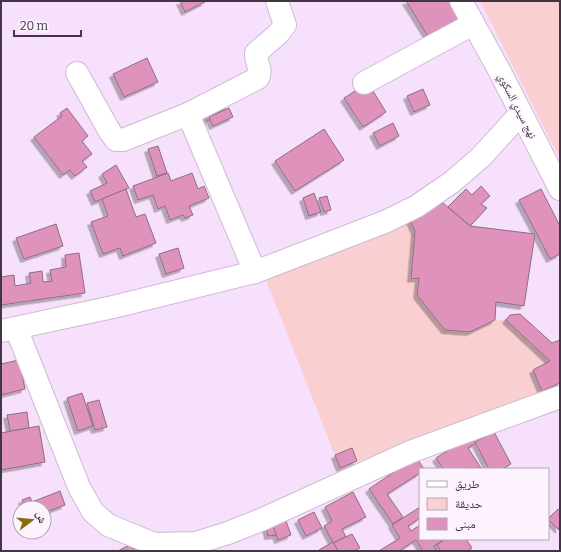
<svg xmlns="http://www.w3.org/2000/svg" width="561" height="552" font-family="Bitter,'Noto Naskh Arabic',serif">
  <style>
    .green { fill: #f9cfd2 }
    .building { fill: #df93bc; stroke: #8d6e7d; filter: url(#shadow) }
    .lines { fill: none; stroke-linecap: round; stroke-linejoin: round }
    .street-casing { stroke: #cfb9d4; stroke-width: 24 }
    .street { stroke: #fff; stroke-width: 22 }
    .labels { text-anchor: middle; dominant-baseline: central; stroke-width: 4; stroke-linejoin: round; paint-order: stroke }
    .street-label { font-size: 11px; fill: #403742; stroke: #fcf3fe }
  </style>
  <defs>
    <filter id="shadow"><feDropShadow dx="-3.5" dy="3.5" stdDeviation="0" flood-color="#0004"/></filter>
  </defs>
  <rect width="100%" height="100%" fill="#f7e0fc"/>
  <g class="green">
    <path d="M 480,1 L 560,1 L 560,159 Z"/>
    <path d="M 410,220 L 415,231 L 411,278 L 419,278 L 417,295 L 446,330 L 470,332 L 495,320 L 506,320 L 550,361 L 533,370 L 542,391 L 340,468 L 264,275 Z"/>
  </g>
  <g class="building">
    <path d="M 180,1 L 204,1 L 205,2 L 185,12 Z"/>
    <path d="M 406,1 L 450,1 L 461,18 L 429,38 Z"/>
    <path d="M 147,58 L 158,82 L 124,97 L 113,74 Z"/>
    <path d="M 368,83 L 386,112 L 363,127 L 344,98 Z"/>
    <path d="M 423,89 L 430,105 L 414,112 L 407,96 Z"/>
    <path d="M 222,103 L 226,111 L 207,121 L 203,112 Z"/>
    <path d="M 67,108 L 88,136 L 82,141 L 92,154 L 82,161 L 87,167 L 75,176 L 70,170 L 63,175 L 34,137 L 62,116 L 60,113 Z"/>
    <path d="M 229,108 L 233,117 L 213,126 L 209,117 Z"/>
    <path d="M 393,123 L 399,136 L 380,146 L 373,133 Z"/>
    <path d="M 324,129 L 344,160 L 295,191 L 275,161 Z"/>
    <path d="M 158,146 L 167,173 L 157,176 L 148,149 Z"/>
    <path d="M 116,165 L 129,188 L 95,202 L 90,191 L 107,183 L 102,174 Z"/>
    <path d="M 168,173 L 171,181 L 192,173 L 198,189 L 204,186 L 209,198 L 189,206 L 193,215 L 185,218 L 183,215 L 170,220 L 165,206 L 158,209 L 153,195 L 138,200 L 133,186 Z"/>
    <path d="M 481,186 L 490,196 L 481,204 L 487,208 L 470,226 L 448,207 L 466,189 L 472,195 Z"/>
    <path d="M 126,189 L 136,217 L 145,214 L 156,243 L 123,256 L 120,248 L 103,254 L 91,222 L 108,216 L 102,199 Z"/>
    <path d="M 541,189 L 560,226 L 560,254 L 550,259 L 519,200 Z"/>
    <path d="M 314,193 L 321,212 L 309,216 L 303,198 Z"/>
    <path d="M 327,196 L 331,210 L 324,212 L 319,198 Z"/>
    <path d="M 443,203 L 470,226 L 535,234 L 524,306 L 496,302 L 495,320 L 470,332 L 445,330 L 417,295 L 419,278 L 411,279 L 415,231 L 410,220 Z"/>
    <path d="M 56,224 L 63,246 L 24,259 L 16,238 Z"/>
    <path d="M 178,248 L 184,268 L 166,274 L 159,254 Z"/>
    <path d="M 79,253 L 85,293 L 1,305 L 1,277 L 14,275 L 15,286 L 31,283 L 29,273 L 42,271 L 43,282 L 52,281 L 50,270 L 66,267 L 65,255 Z"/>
    <path d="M 520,314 L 552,343 L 560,340 L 560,383 L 542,391 L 533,370 L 550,361 L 506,320 L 510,315 Z"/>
    <path d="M 19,360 L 25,389 L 1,395 L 1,364 Z"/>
    <path d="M 82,393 L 93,426 L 78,431 L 67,398 Z"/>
    <path d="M 99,400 L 107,427 L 95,430 L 87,403 Z"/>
    <path d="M 27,412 L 29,428 L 10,431 L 7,415 Z"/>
    <path d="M 39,426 L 45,462 L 1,470 L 1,433 Z"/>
    <path d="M 494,432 L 511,464 L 502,469 L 489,469 L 475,442 Z"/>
    <path d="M 471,436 L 476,443 L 468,448 L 481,468 L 443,469 L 436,458 Z"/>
    <path d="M 352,448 L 357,461 L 340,468 L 335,455 Z"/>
    <path d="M 416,457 L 424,469 L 420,469 L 420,473 L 387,494 L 403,517 L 393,524 L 369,489 Z"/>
    <path d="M 60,491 L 65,505 L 44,513 L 44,508 L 25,508 L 22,500 L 30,497 L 32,502 Z"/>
    <path d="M 353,492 L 366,517 L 342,529 L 346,537 L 333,543 L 324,526 L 332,521 L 325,507 Z"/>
    <path d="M 420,507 L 420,518 L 408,526 L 411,531 L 420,525 L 420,539 L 443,539 L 443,540 L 434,546 L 437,551 L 423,551 L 416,540 L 399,551 L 379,551 L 400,538 L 392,525 Z"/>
    <path d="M 558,509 L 560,512 L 559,530 L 548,519 Z"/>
    <path d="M 314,512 L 322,528 L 306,536 L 298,520 Z"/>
    <path d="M 274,519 L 277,535 L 268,536 L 265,521 Z"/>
    <path d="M 286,521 L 291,535 L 278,540 L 273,526 Z"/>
    <path d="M 352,534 L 360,548 L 354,551 L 337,551 L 333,543 Z"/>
    <path d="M 445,539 L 466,539 L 472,548 L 468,551 L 441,551 L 437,545 Z"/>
    <path d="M 333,542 L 338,551 L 319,551 L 319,550 Z"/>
    <path d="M 131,544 L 135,551 L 118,551 Z"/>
  </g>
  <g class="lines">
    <defs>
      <g id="street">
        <path d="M 461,1 L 499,70 L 560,189"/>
        <path d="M 77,73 L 110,132 L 116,140 L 123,140 L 188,114"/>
        <path d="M 364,83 L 473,24"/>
        <path d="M 255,272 L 188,114 L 258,78 C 263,69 255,62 256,53 L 278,34 L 285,25 L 277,1"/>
        <path d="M 16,328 L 79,487 L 93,512 L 108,525 L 154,544 L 196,543 L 228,533 L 263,519 L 410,452 L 560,397"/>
        <path d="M 1,331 L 113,307 L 255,272 L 387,221 L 417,206 L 452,182 L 481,157 L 521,113"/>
      </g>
    </defs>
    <use href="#street" class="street-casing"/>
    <use href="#street" class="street"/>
  </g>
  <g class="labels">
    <g class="street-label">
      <text transform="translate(517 106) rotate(63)">نهج سيدي السكوي</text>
    </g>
  </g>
  <rect width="561" height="552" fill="none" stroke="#403742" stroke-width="4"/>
  <rect x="419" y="468" width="130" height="72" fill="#fcf3fe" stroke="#b1a8b3"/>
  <rect x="427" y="481" width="20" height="6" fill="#ffffff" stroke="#b1a8b3"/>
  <text x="455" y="488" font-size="12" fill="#403742">طريق</text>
  <rect x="427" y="498" width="20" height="12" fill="#f9cfd2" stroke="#b1a8b3"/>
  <text x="455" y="508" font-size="12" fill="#403742">حديقة</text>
  <rect x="427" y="518" width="20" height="12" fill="#df93bc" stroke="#b1a8b3"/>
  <text x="455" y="528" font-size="12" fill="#403742">مبنى</text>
  <g transform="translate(32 520) rotate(74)"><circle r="19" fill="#fcf3fe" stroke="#b1a8b3"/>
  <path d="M0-3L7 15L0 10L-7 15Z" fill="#876c0a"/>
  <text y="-6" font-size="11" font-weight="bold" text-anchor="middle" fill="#403742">ش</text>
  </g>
  <path d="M14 30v6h67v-6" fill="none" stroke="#403742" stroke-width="2"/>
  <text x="20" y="30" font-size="12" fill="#403742" stroke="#fcf3fe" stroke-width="3" paint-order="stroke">20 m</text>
</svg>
